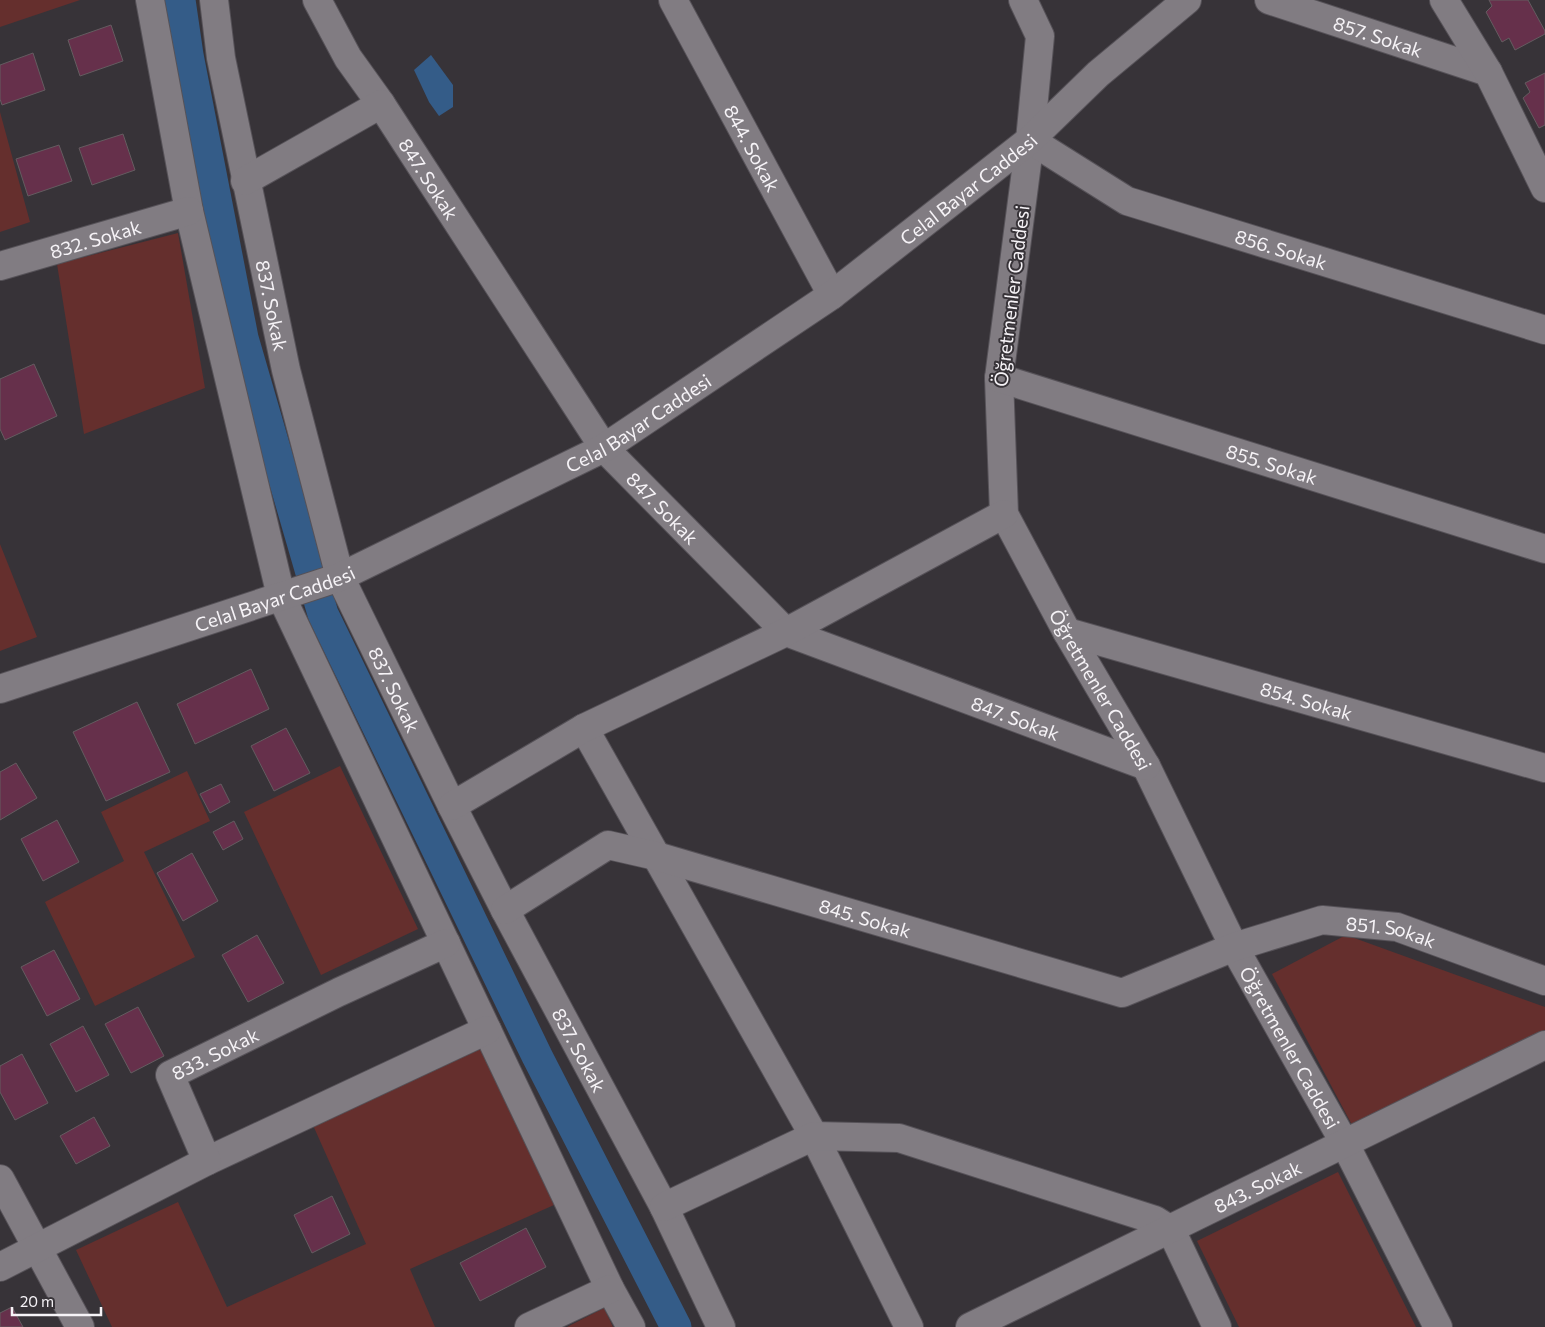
<svg xmlns="http://www.w3.org/2000/svg" width="1545" height="1327" font-family="Commissioner,sans-serif">
  <style>
    .green { fill: #652f2d }
    .water { fill: #345c88 }
    .lines { fill: none; stroke-linecap: round; stroke-linejoin: round }
    .canal { stroke: #345c88; stroke-width: 31 }
    .building { fill: #66304b; stroke: #645c60 }
    .minor-casing { stroke: #565258; stroke-width: 30 }
    .minor { stroke: #817c82; stroke-width: 28 }
    .labels { text-anchor: middle; dominant-baseline: central; stroke-width: 4; stroke-linejoin: round; paint-order: stroke }
    .street-label { font-size: 19px; fill: #f6f3f7; stroke: #373338 }
  </style>
  <rect width="100%" height="100%" fill="#373338"/>
  <g class="green">
    <path d="M 0,0 L 80,0 L 0,27 Z"/>
    <path d="M 0,112 L 30,222 L 0,232 Z"/>
    <path d="M 178,233 L 205,388 L 84,434 L 57,264 Z"/>
    <path d="M 0,544 L 37,637 L 0,651 Z"/>
    <path d="M 340,766 L 418,929 L 321,975 L 244,812 Z"/>
    <path d="M 187,771 L 210,821 L 144,852 L 195,957 L 95,1006 L 45,902 L 124,861 L 101,812 Z"/>
    <path d="M 1346,935 L 1545,1007 L 1545,1038 L 1352,1125 L 1272,974 Z"/>
    <path d="M 482,1046 L 554,1205 L 410,1269 L 435,1327 L 112,1327 L 76,1250 L 178,1202 L 227,1307 L 366,1244 L 312,1123 Z"/>
    <path d="M 1338,1172 L 1416,1327 L 1239,1327 L 1197,1241 Z"/>
    <path d="M 604,1308 L 613,1327 L 567,1327 Z"/>
  </g>
  <path class="water" d="M 431,55 L 453,85 L 453,107 L 439,116 L 429,102 L 414,70 Z"/>
  <g class="lines">
    <path class="canal" d="M 180,0 L 188,55 L 243,338 L 323,614 L 537,1056 L 676,1327"/>
  </g>
  <g class="building">
    <path d="M 1489,0 L 1528,0 L 1545,31 L 1545,34 L 1515,50 L 1509,38 L 1502,42 L 1486,12 L 1492,6 Z"/>
    <path d="M 111,25 L 123,61 L 80,76 L 68,40 Z"/>
    <path d="M 33,53 L 45,90 L 2,105 L 0,99 L 0,65 Z"/>
    <path d="M 1545,73 L 1545,125 L 1539,128 L 1523,98 L 1530,92 L 1525,83 Z"/>
    <path d="M 123,134 L 135,170 L 92,185 L 79,148 Z"/>
    <path d="M 59,145 L 72,181 L 28,196 L 16,159 Z"/>
    <path d="M 34,364 L 57,416 L 5,440 L 0,429 L 0,379 Z"/>
    <path d="M 251,669 L 269,709 L 195,744 L 177,704 Z"/>
    <path d="M 137,702 L 170,772 L 106,801 L 73,732 Z"/>
    <path d="M 286,728 L 310,773 L 274,791 L 251,746 Z"/>
    <path d="M 16,763 L 37,798 L 0,820 L 0,772 Z"/>
    <path d="M 221,784 L 230,802 L 210,813 L 200,794 Z"/>
    <path d="M 57,820 L 79,862 L 43,881 L 21,839 Z"/>
    <path d="M 234,821 L 243,839 L 223,850 L 213,832 Z"/>
    <path d="M 192,853 L 218,901 L 183,921 L 157,873 Z"/>
    <path d="M 257,935 L 284,983 L 248,1002 L 222,955 Z"/>
    <path d="M 54,950 L 80,999 L 47,1016 L 21,967 Z"/>
    <path d="M 138,1007 L 164,1056 L 131,1073 L 105,1024 Z"/>
    <path d="M 83,1026 L 109,1075 L 76,1092 L 50,1044 Z"/>
    <path d="M 22,1054 L 48,1103 L 15,1120 L 0,1092 L 0,1066 Z"/>
    <path d="M 94,1117 L 110,1146 L 76,1164 L 60,1136 Z"/>
    <path d="M 332,1196 L 350,1234 L 312,1253 L 294,1215 Z"/>
    <path d="M 526,1228 L 546,1267 L 480,1301 L 460,1263 Z"/>
    <path d="M 12,1307 L 23,1327 L 0,1327 L 0,1313 Z"/>
  </g>
  <g class="lines">
    <defs>
      <g id="minor">
        <path d="M 150,0 L 189,211 L 281,596 L 610,1289 L 631,1327"/>
        <path id="s1" d="M 214,0 L 221,58 L 286,370 L 340,577 L 452,806 L 505,910 L 664,1207 L 721,1327"/>
        <path d="M 317,0 L 348,58 L 381,104"/>
        <path id="s2" d="M 673,0 L 832,295"/>
        <path id="s3" d="M 1023,0 L 1040,36 L 1030,140 L 999,378 L 1004,514 L 1067,632 L 1146,766 L 1234,947 L 1345,1144 L 1438,1327"/>
        <path id="s4" d="M 1269,0 L 1488,72"/>
        <path d="M 1444,0 L 1488,72 L 1545,188"/>
        <path id="s5" d="M 1030,140 L 1127,201 L 1545,330"/>
        <path id="s6" d="M 245,181 L 381,104 L 604,448 L 786,632 L 1146,766"/>
        <path id="s7" d="M 0,266 L 189,211"/>
        <path id="s8" d="M 999,378 L 1545,549"/>
        <path id="s9" d="M 1067,632 L 1545,768"/>
        <path id="s10" d="M 0,689 L 340,577 L 604,448 L 832,295 L 1030,140 L 1098,74 L 1187,0"/>
        <path d="M 584,728 L 814,1136 L 909,1327"/>
        <path d="M 452,806 L 584,728 L 786,632 L 1004,514"/>
        <path id="s11" d="M 505,910 L 608,845 L 656,856 L 1122,993 L 1234,947 L 1322,920 L 1397,927 L 1545,981"/>
        <path d="M 207,1161 L 487,1030"/>
        <path d="M 0,1179 L 80,1327"/>
        <path d="M 664,1207 L 814,1136 L 899,1138 L 1155,1220 L 1171,1230 L 1217,1327"/>
        <path id="s12" d="M 0,1267 L 207,1161 L 170,1075 L 339,992 L 446,943"/>
        <path d="M 529,1327 L 610,1289"/>
        <path id="s13" d="M 970,1327 L 1545,1045"/>
      </g>
    </defs>
    <use href="#minor" class="minor-casing"/>
    <use href="#minor" class="minor"/>
  </g>
  <g class="labels">
    <g class="street-label">
      <text stroke="none"><textPath href="#s4" startOffset="115">857. Sokak</textPath></text>
      <text stroke="none"><textPath href="#s2" startOffset="168">844. Sokak</textPath></text>
      <text stroke="none"><textPath href="#s6" startOffset="245">847. Sokak</textPath></text>
      <text stroke="none"><textPath href="#s10" startOffset="1099">Celal Bayar Caddesi</textPath></text>
      <text stroke="none"><textPath href="#s7" startOffset="99">832. Sokak</textPath></text>
      <text stroke="none"><textPath href="#s5" startOffset="276">856. Sokak</textPath></text>
      <text transform="translate(1011 296) rotate(-83)">Öğretmenler Caddesi</text>
      <text stroke="none"><textPath href="#s1" startOffset="311">837. Sokak</textPath></text>
      <text stroke="none"><textPath href="#s10" startOffset="694">Celal Bayar Caddesi</textPath></text>
      <text stroke="none"><textPath href="#s8" startOffset="286">855. Sokak</textPath></text>
      <text stroke="none"><textPath href="#s6" startOffset="650">847. Sokak</textPath></text>
      <text stroke="none"><textPath href="#s10" startOffset="289">Celal Bayar Caddesi</textPath></text>
      <text stroke="none"><textPath href="#s1" startOffset="716">837. Sokak</textPath></text>
      <text stroke="none"><textPath href="#s3" startOffset="721">Öğretmenler Caddesi</textPath></text>
      <text stroke="none"><textPath href="#s9" startOffset="249">854. Sokak</textPath></text>
      <text stroke="none"><textPath href="#s6" startOffset="1070">847. Sokak</textPath></text>
      <text stroke="none"><textPath href="#s11" startOffset="389">845. Sokak</textPath></text>
      <text stroke="none"><textPath href="#s11" startOffset="940">851. Sokak</textPath></text>
      <text stroke="none"><textPath href="#s3" startOffset="1126">Öğretmenler Caddesi</textPath></text>
      <text stroke="none"><textPath href="#s1" startOffset="1121">837. Sokak</textPath></text>
      <text stroke="none"><textPath href="#s12" startOffset="376">833. Sokak</textPath></text>
      <text stroke="none"><textPath href="#s13" startOffset="320">843. Sokak</textPath></text>
    </g>
  </g>
  <path d="M12 1307v8h89v-8" fill="none" stroke="#f6f3f7" stroke-width="2.5"/>
  <text x="20" y="1307" font-size="15" fill="#f6f3f7" stroke="#373338" stroke-width="4" paint-order="stroke">20 m</text>
</svg>
